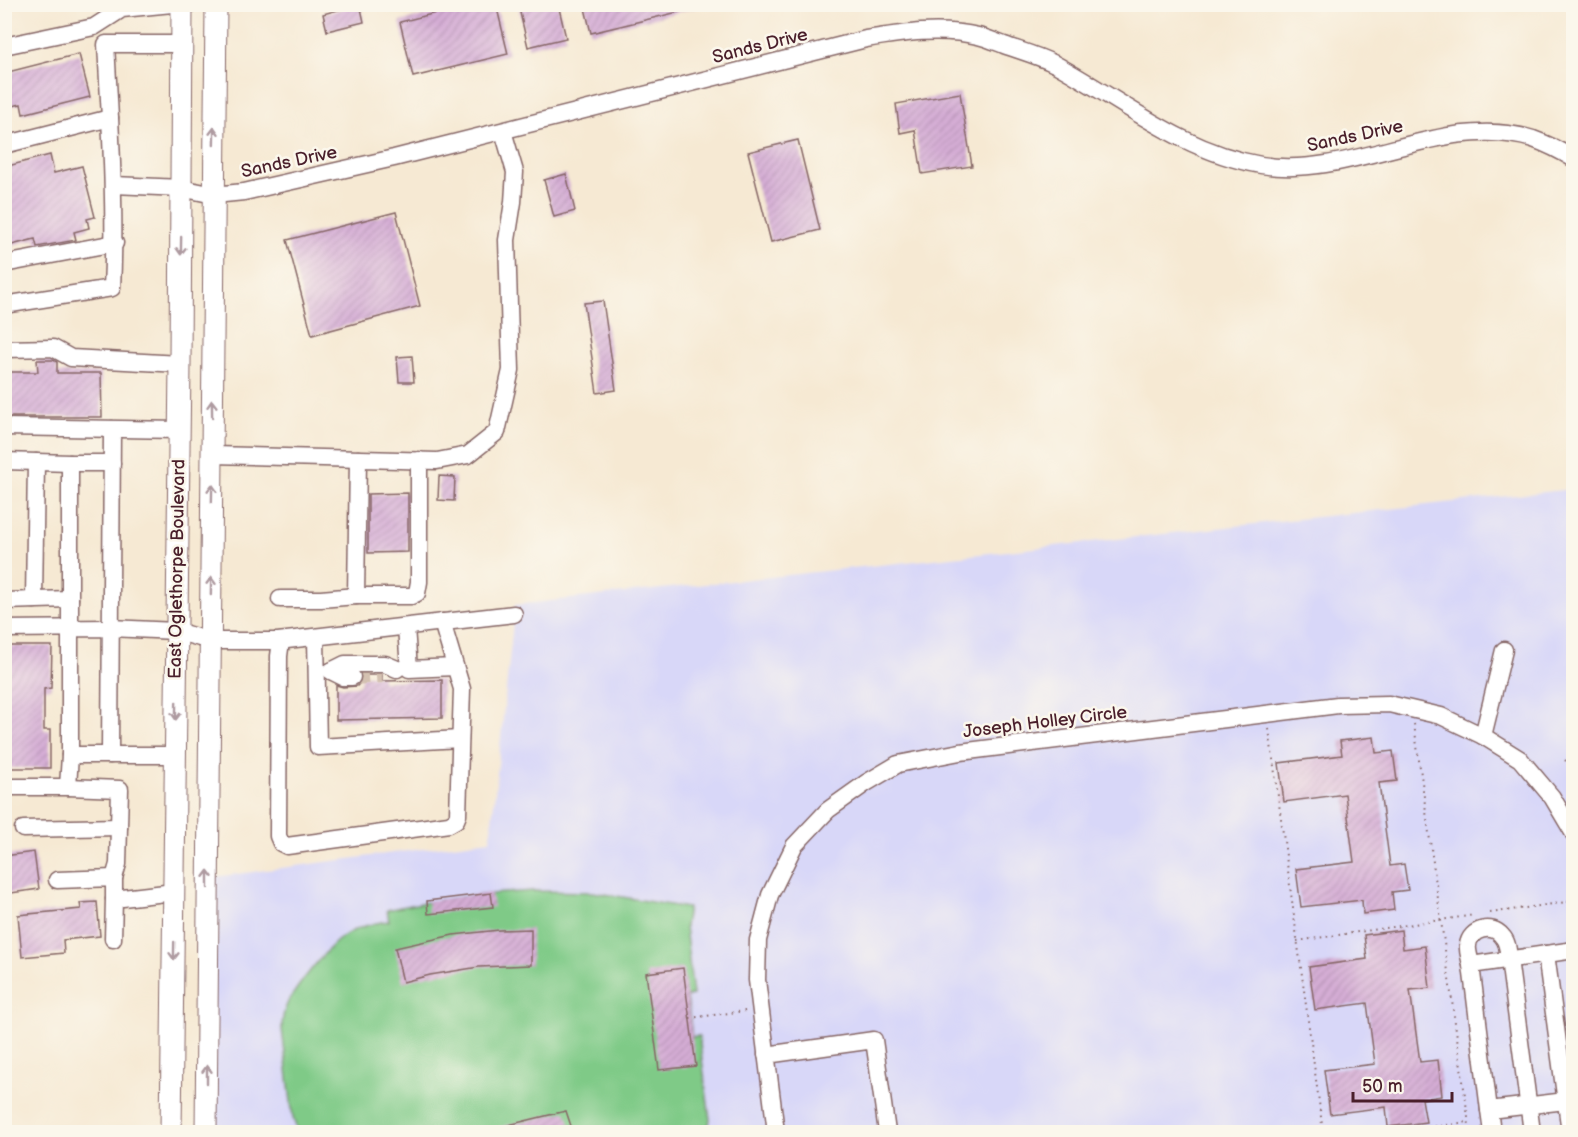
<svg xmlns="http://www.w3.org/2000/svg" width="1578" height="1137" font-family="'Balsamiq Sans',sans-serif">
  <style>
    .built { fill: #d8d7f8 }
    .garden { fill: #7fca87; stroke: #647459; stroke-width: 1.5 }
    .building { fill: url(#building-hatch) }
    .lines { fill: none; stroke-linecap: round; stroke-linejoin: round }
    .minor-tunnel { stroke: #d4c1b1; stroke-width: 16; stroke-dasharray: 16 8; stroke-linecap: butt }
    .minor-casing { stroke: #866666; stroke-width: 19 }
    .major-casing { stroke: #866666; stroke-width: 23 }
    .path { stroke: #866666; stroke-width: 2; stroke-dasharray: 1.5 4.5; stroke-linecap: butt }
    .minor { stroke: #fff; stroke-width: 16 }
    .major { stroke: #fff; stroke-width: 21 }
    .oneway { stroke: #ae9aa0 }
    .labels { text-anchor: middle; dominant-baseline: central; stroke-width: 5; stroke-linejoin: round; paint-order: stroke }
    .street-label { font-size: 18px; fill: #4a1f2b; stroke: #fbf7ec }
  </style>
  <defs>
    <pattern id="building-hatch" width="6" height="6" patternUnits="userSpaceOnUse" patternTransform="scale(1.5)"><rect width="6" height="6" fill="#d5add5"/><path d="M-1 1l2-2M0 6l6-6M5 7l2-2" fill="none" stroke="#b894b7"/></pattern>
  </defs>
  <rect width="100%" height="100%" fill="#fbf7ec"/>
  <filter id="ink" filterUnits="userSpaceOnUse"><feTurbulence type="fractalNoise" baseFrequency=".0167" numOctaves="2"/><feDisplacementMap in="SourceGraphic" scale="12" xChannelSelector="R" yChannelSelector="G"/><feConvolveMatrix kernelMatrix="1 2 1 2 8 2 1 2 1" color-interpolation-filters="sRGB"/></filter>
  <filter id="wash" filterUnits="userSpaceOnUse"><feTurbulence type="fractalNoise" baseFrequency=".008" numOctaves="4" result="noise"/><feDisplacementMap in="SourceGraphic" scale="24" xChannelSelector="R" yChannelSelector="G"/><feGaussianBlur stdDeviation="1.35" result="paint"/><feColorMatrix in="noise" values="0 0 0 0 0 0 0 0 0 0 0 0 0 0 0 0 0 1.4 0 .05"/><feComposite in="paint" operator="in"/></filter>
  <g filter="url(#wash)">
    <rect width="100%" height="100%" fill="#f6e9d3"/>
    <path class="built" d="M 1573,489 L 1573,1132 L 210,1132 L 215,877 L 490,840 L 515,605 Z"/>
    <path class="garden" d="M 533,891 L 593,892 L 688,908 L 685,926 L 693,995 L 687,997 L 692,1037 L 699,1036 L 710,1119 L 708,1132 L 298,1132 L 293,1118 L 282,1029 C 282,1019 284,1010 288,1002 C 298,985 326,949 341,938 C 354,928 373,923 389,921 L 387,910 C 436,899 483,894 533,891 Z"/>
    <g id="blocks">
      <g class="building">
        <path d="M 360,4 L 364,22 L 327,31 L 323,14 Z"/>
        <path d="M 464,4 L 496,4 L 508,54 L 413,77 L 400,22 L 464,6 Z"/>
        <path d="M 518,4 L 558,4 L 566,38 L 528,47 Z"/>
        <path d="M 584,4 L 695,4 L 695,8 L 591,33 Z"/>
        <path d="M 79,54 L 90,97 L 23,114 L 21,104 L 4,108 L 4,73 Z"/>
        <path d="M 960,93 L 972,166 L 922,174 L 915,130 L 900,133 L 896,104 Z"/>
        <path d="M 798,140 L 820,230 L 771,242 L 748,152 Z"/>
        <path d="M 50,155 L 54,173 L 82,166 L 95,217 L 87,219 L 89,228 L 74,232 L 76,240 L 37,247 L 35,239 L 4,247 L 4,167 Z"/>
        <path d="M 566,174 L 575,211 L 554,217 L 544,180 Z"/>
        <path d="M 396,212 L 420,306 L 312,335 L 287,240 Z"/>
        <path d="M 603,301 L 616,390 L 597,393 L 584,303 Z"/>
        <path d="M 412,356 L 414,382 L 399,382 L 397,357 Z"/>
        <path d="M 37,360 L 53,360 L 57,362 L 57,373 L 101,373 L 102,417 L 4,417 L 4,372 L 38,372 Z"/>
        <path d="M 439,476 L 455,477 L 454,501 L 438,500 Z"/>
        <path d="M 408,493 L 408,552 L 368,553 L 368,494 Z"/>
        <path d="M 4,646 L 52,646 L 51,688 L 44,689 L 44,730 L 50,730 L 50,768 L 5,768 Z"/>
        <path d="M 362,675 L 382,675 L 382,681 L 442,680 L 442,718 L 336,720 L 336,685 L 343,687 L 357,686 L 361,682 Z"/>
        <path d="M 1374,737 L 1376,753 L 1393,751 L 1397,781 L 1379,783 L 1390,866 L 1404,864 L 1408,890 L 1392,892 L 1394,910 L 1363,914 L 1362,900 L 1301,907 L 1296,869 L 1354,862 L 1345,794 L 1284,802 L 1279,763 L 1342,755 L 1340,741 Z"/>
        <path d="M 34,852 L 39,889 L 4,894 L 4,856 Z"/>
        <path d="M 491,893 L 493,907 L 428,914 L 427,901 Z"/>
        <path d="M 97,902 L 100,936 L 63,940 L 64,953 L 22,957 L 18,915 L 81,909 L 80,903 Z"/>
        <path d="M 531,929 L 531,965 L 479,967 L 430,975 L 403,982 L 395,948 L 453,935 L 499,930 Z"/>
        <path d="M 1401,930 L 1403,949 L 1425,946 L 1430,988 L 1410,990 L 1420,1062 L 1438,1060 L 1442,1096 L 1422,1099 L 1426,1122 L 1388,1127 L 1386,1107 L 1330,1114 L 1324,1070 L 1375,1064 L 1367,1003 L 1315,1010 L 1309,967 L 1367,959 L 1364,935 Z"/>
        <path d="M 683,968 L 696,1066 L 659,1070 L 646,973 Z"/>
        <path d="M 566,1111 L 573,1132 L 497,1132 L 496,1128 Z"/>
      </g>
    </g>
  </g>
  <g filter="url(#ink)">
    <use href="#blocks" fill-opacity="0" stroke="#866666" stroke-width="1.5"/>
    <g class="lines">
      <path class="minor-tunnel" d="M 352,677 L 382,675"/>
      <defs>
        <g id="minor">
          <path d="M 4,46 L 94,27 L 122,9 L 172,4"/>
          <path d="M 110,118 L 106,44 L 182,44"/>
          <path d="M 4,145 L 110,118 C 113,175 115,231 112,288 L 4,305"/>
          <path d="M 114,185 L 181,188 L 214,195 L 244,192 L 394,158 L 866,39 C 903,33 941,27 978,36 C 987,38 996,42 1004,45 C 1021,51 1039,56 1055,64 C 1123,101 1183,152 1261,165 C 1353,180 1442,112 1533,139 C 1547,144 1561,151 1574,159"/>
          <path d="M 4,264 L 115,243"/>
          <path d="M 4,349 L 53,348 L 71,358 L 180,364"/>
          <path d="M 4,427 L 179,430"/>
          <path d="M 112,429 L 110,755 L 175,755"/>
          <path d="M 213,455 L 437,461 L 468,455 L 497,432 L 511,370 L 507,240 L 513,202 L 515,172 L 503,131"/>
          <path d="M 4,461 L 70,463"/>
          <path d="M 356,596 L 411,596 L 417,593 L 419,582 L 419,460"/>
          <path d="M 280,599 L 321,599 L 356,596 L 358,459"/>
          <path d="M 34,600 L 36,462"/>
          <path d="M 4,601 L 70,599"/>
          <path d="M 406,627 L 409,669 L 455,667"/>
          <path d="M 4,629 L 110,628 L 176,631 L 210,641 L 278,641 L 514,614"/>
          <path d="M 316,637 L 318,747 L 460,739"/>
          <path d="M 281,641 L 279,656 L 278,836 L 281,843 L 287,846 L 449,824 L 456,820 L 458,815 L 462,689 L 442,622"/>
          <path d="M 331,671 L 345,664 L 385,664 L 397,669"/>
          <path d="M 331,671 L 343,677 L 352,677"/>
          <path d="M 1483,736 L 1504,650"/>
          <path d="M 70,755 L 70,463 L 112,463"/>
          <path d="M 4,787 L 68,787 L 70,755 L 110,755"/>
          <path d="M 68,787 L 120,789 L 118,864 L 114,878"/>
          <path d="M 23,829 L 119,827"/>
          <path d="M 57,880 L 114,878 L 114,899 L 174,892"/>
          <path d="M 113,939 L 114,899"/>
          <path d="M 1574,950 L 1471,965 L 1489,1110 L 1574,1100"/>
          <path d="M 1546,954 L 1570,1132"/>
          <path d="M 1471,965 C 1470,958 1467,951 1468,945 C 1470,929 1492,923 1502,936 C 1508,942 1508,951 1509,959 L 1532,1132"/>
          <path d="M 766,1055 L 874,1040 L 887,1132"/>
          <path d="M 1489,1110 L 1492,1132"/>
          <path d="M 776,1132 L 757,980 L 758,940 L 770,895 L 794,846 L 828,810 L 866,783 L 898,764 L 960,752 L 1338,705 L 1389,704 L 1441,716 L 1483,736 L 1520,759 L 1552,797 L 1574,834"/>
        </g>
        <g id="major">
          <path d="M 171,1132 L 180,364 L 182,4"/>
          <path d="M 206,1132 L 216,4"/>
        </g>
      </defs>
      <use href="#minor" class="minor-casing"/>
      <use href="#major" class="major-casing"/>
      <g class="path">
        <path d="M 1414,724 L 1470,1132"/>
        <path d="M 1269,729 L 1323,1132"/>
        <path d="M 1565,760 L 1574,770"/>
        <path d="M 1490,913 L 1574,901"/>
        <path d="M 1297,941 L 1475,915"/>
        <path d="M 690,1018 L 746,1011"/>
        <path d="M 1387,1132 L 1468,1122"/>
      </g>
      <use href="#minor" class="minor"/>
      <use href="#major" class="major"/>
    </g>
    <defs><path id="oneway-shaft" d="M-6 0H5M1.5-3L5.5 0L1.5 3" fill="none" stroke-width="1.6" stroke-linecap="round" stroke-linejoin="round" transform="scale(1.5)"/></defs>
    <g class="oneway">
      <use href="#oneway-shaft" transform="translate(214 136) rotate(-89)"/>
      <use href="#oneway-shaft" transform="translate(181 246) rotate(91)"/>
      <use href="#oneway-shaft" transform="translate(212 409) rotate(-91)"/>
      <use href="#oneway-shaft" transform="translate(212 493) rotate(-89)"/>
      <use href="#oneway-shaft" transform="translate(211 586) rotate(-89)"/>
      <use href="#oneway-shaft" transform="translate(176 711) rotate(91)"/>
      <use href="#oneway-shaft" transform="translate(208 879) rotate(-90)"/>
      <use href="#oneway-shaft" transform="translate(174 951) rotate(91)"/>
      <use href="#oneway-shaft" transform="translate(207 1074) rotate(-90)"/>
    </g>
  </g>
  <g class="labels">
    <g class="street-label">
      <text transform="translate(760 46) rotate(-14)">Sands Drive</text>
      <text transform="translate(1355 136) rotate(-12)">Sands Drive</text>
      <text transform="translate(289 162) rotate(-12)">Sands Drive</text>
      <text transform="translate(177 569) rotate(-89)">East Oglethorpe Boulevard</text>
      <text transform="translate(1045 722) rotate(-7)">Joseph Holley Circle</text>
    </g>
  </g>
  <rect width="1578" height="1137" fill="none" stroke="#fbf7ec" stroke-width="24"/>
  <path d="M1353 1092v9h99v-9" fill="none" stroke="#4a1f2b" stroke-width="3"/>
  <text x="1362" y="1092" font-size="18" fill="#4a1f2b" stroke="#fbf7ec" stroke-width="4.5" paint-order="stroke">50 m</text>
</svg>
